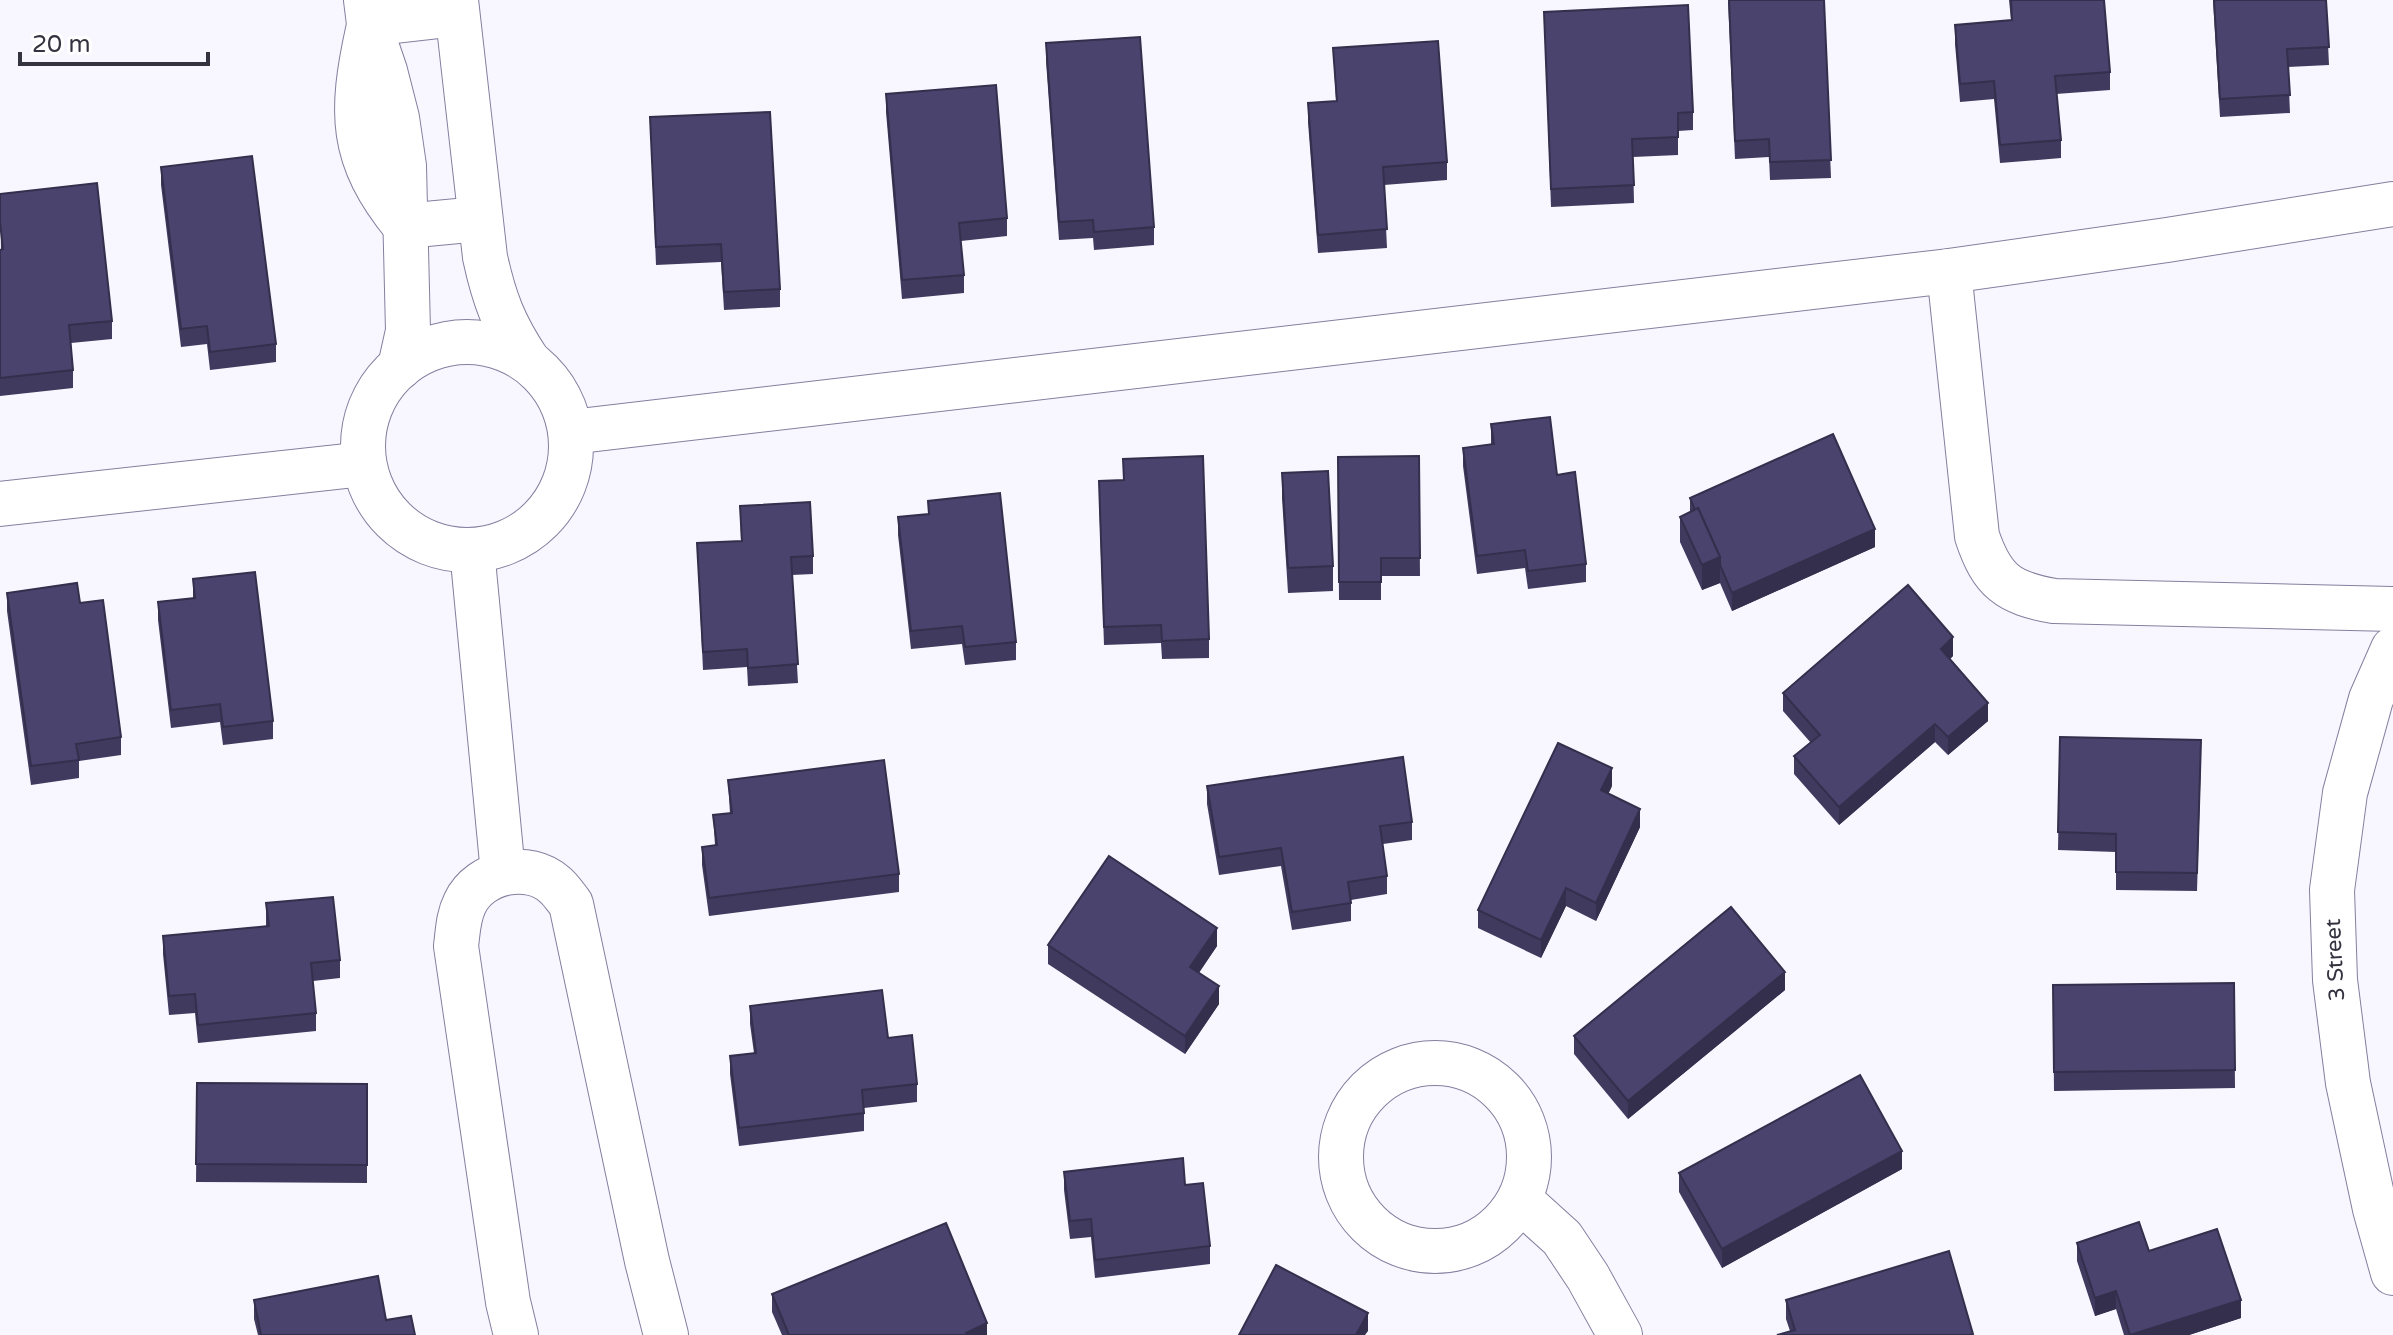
<svg xmlns="http://www.w3.org/2000/svg" width="2393" height="1335" font-family="'Varela Round',sans-serif">
  <style>
    .lines { fill: none; stroke-linecap: round; stroke-linejoin: round }
    .street-casing { stroke: #837f9f; stroke-width: 46 }
    .street { stroke: #fff; stroke-width: 44 }
    .wall { fill: #403a5e }
    .shaded-wall { fill: #342f4c }
    .building { fill: #4a436d; stroke: #342f4c; stroke-width: 2 }
    .labels { text-anchor: middle; dominant-baseline: central; stroke-width: 8; stroke-linejoin: round; paint-order: stroke }
    .street-label { font-size: 22px; fill: #343340; stroke: #fff }
  </style>
  <rect width="100%" height="100%" fill="#f8f7ff"/>
  <g class="lines">
    <defs>
      <g id="street">
        <path d="M 366,0 L 369,24 L 385,71 L 397,118 L 404,166 L 408,331 L 400,367"/>
        <path d="M 456,0 L 485,257 C 494,299 504,325 528,361"/>
        <path d="M 369,24 L 457,14"/>
        <path d="M 368,30 C 350,112 349,158 405,226 L 479,219"/>
        <path d="M 1949,271 L 1977,536 C 1992,581 2008,593 2054,601 L 2393,609"/>
        <circle cx="467" cy="446" r="104"/>
        <path d="M 571,432 L 1949,271 L 2167,240 L 2393,204"/>
        <path d="M 0,504 L 364,464"/>
        <path d="M 472,550 L 503,873"/>
        <path d="M 2393,649 L 2371,699 L 2345,793 L 2332,890 L 2335,980 L 2348,1083 L 2375,1209 L 2393,1273"/>
        <circle cx="1435" cy="1157" r="94"/>
        <path d="M 1520,1200 L 1562,1238 L 1588,1277 L 1620,1335"/>
        <path d="M 516,1335 L 508,1302 L 456,946 C 458,931 458,917 465,903 C 480,871 529,861 555,885 C 561,890 566,898 571,904 L 647,1261 L 666,1335"/>
      </g>
    </defs>
    <use href="#street" class="street-casing"/>
    <use href="#street" class="street"/>
  </g>
  <g class="wall">
    <path d="M 1728,0 L 1824,0 L 1831,178 L 1770,180 L 1769,157 L 1735,159 Z"/>
    <path d="M 2009,0 L 2104,0 L 2110,72 L 2110,90 L 2056,94 L 2061,140 L 2061,158 L 2000,163 L 1994,99 L 1960,102 L 1955,44 L 1955,25 L 2011,20 Z"/>
    <path d="M 2213,0 L 2326,0 L 2329,65 L 2288,67 L 2290,113 L 2220,117 Z"/>
    <path d="M 1544,12 L 1693,112 L 1693,130 L 1678,131 L 1678,155 L 1633,157 L 1634,203 L 1551,207 Z"/>
    <path d="M 1046,43 L 1154,227 L 1154,245 L 1094,250 L 1093,238 L 1059,240 L 1046,61 Z"/>
    <path d="M 1333,48 L 1447,162 L 1447,180 L 1384,185 L 1387,248 L 1318,253 L 1308,122 L 1308,103 L 1336,101 Z"/>
    <path d="M 886,94 L 1007,218 L 1007,236 L 961,241 L 964,275 L 964,293 L 902,299 L 886,112 Z"/>
    <path d="M 650,117 L 780,289 L 780,307 L 724,310 L 721,262 L 656,265 Z"/>
    <path d="M 161,167 L 276,344 L 276,362 L 210,370 L 207,344 L 181,347 L 161,185 Z"/>
    <path d="M 0,194 L 112,321 L 112,339 L 71,343 L 73,370 L 73,388 L 0,396 L 0,250 L 1,249 Z"/>
    <path d="M 1491,424 L 1557,475 L 1586,564 L 1586,582 L 1528,589 L 1525,568 L 1477,574 L 1463,466 L 1463,448 L 1491,444 Z"/>
    <path d="M 1419,456 L 1420,576 L 1381,576 L 1381,600 L 1339,600 L 1338,457 Z"/>
    <path d="M 1123,459 L 1209,639 L 1209,658 L 1162,659 L 1161,643 L 1104,645 L 1099,499 L 1123,480 Z"/>
    <path d="M 1282,473 L 1333,566 L 1333,591 L 1288,593 L 1282,498 Z"/>
    <path d="M 1690,498 L 1875,547 L 1732,611 L 1720,583 L 1702,590 L 1680,542 L 1680,517 L 1690,512 Z"/>
    <path d="M 928,501 L 1016,642 L 1016,660 L 965,665 L 962,644 L 911,649 L 898,535 L 898,517 L 928,514 Z"/>
    <path d="M 740,506 L 813,556 L 813,574 L 792,575 L 798,683 L 748,686 L 747,667 L 703,670 L 697,543 L 741,541 Z"/>
    <path d="M 193,579 L 273,721 L 273,739 L 223,745 L 220,722 L 171,728 L 158,620 L 158,602 L 193,598 Z"/>
    <path d="M 7,593 L 80,603 L 121,737 L 121,755 L 79,761 L 79,778 L 31,785 L 7,611 Z"/>
    <path d="M 1953,656 L 1950,659 L 1988,721 L 1948,755 L 1935,742 L 1839,825 L 1794,774 L 1794,756 L 1811,743 L 1783,711 L 1783,693 Z"/>
    <path d="M 2060,737 L 2201,759 L 2197,891 L 2116,890 L 2116,852 L 2058,850 Z"/>
    <path d="M 728,780 L 899,874 L 899,892 L 709,916 L 702,865 L 702,847 L 715,845 L 713,815 L 730,814 Z"/>
    <path d="M 1207,786 L 1412,822 L 1412,840 L 1383,844 L 1387,876 L 1387,894 L 1351,900 L 1351,921 L 1292,930 L 1281,866 L 1219,875 L 1207,804 Z"/>
    <path d="M 1612,786 L 1608,794 L 1640,827 L 1596,921 L 1566,906 L 1541,958 L 1478,928 L 1478,910 Z"/>
    <path d="M 266,903 L 340,960 L 340,978 L 313,981 L 316,1013 L 316,1031 L 198,1043 L 195,1013 L 169,1015 L 163,954 L 163,936 L 266,926 Z"/>
    <path d="M 1048,945 L 1217,946 L 1199,973 L 1219,1004 L 1185,1054 L 1048,964 Z"/>
    <path d="M 2234,983 L 2235,1088 L 2054,1091 L 2053,985 Z"/>
    <path d="M 1785,990 L 1628,1119 L 1574,1054 L 1574,1036 Z"/>
    <path d="M 750,1006 L 888,1038 L 917,1084 L 917,1102 L 864,1108 L 864,1131 L 739,1146 L 730,1074 L 730,1056 L 754,1053 L 750,1024 Z"/>
    <path d="M 197,1083 L 367,1084 L 367,1183 L 196,1182 Z"/>
    <path d="M 1902,1169 L 1722,1268 L 1679,1192 L 1679,1173 Z"/>
    <path d="M 1064,1172 L 1185,1185 L 1210,1246 L 1210,1264 L 1095,1278 L 1091,1237 L 1070,1239 L 1064,1190 Z"/>
    <path d="M 2077,1243 L 2149,1251 L 2241,1318 L 2189,1335 L 2124,1335 L 2116,1309 L 2095,1316 L 2077,1261 Z"/>
    <path d="M 772,1294 L 987,1335 L 782,1335 L 772,1312 Z"/>
    <path d="M 254,1300 L 386,1320 L 415,1335 L 258,1335 L 254,1319 Z"/>
    <path d="M 1786,1300 L 1973,1335 L 1790,1331 L 1786,1319 Z"/>
  </g>
  <g class="shaded-wall">
    <path d="M 1875,529 L 1875,547 L 1732,611 L 1732,593 Z"/>
    <path d="M 1720,557 L 1720,583 L 1702,590 L 1702,565 Z"/>
    <path d="M 1953,637 L 1953,656 L 1941,667 L 1941,649 Z"/>
    <path d="M 1988,703 L 1988,721 L 1948,755 L 1948,737 Z"/>
    <path d="M 1935,724 L 1935,742 L 1839,825 L 1839,807 Z"/>
    <path d="M 1612,768 L 1612,786 L 1601,809 L 1601,790 Z"/>
    <path d="M 1640,809 L 1640,827 L 1596,921 L 1596,903 Z"/>
    <path d="M 1566,888 L 1566,906 L 1541,958 L 1541,940 Z"/>
    <path d="M 1217,928 L 1217,946 L 1190,985 L 1190,967 Z"/>
    <path d="M 1785,972 L 1785,990 L 1628,1119 L 1628,1101 Z"/>
    <path d="M 1219,986 L 1219,1004 L 1185,1054 L 1185,1036 Z"/>
    <path d="M 1902,1151 L 1902,1169 L 1722,1268 L 1722,1249 Z"/>
    <path d="M 2116,1291 L 2116,1309 L 2095,1316 L 2095,1298 Z"/>
    <path d="M 2241,1300 L 2241,1318 L 2189,1335 L 2133,1335 Z"/>
    <path d="M 1368,1313 L 1368,1331 L 1365,1335 L 1356,1335 Z"/>
    <path d="M 987,1323 L 987,1335 L 966,1335 L 966,1333 Z"/>
  </g>
  <g class="building">
    <path d="M 1729,0 L 1824,0 L 1831,160 L 1770,162 L 1769,139 L 1735,141 Z"/>
    <path d="M 2011,0 L 2104,0 L 2110,72 L 2055,76 L 2061,140 L 2000,145 L 1994,81 L 1960,84 L 1955,25 L 2012,20 Z"/>
    <path d="M 2214,0 L 2326,0 L 2329,47 L 2287,49 L 2290,95 L 2220,99 Z"/>
    <path d="M 1688,5 L 1693,112 L 1678,113 L 1678,137 L 1632,139 L 1634,185 L 1551,189 L 1544,12 Z"/>
    <path d="M 1140,37 L 1154,227 L 1094,232 L 1093,220 L 1059,222 L 1046,43 Z"/>
    <path d="M 1438,41 L 1447,162 L 1383,167 L 1387,229 L 1318,235 L 1308,103 L 1337,101 L 1333,48 Z"/>
    <path d="M 996,85 L 1007,218 L 959,223 L 964,275 L 902,280 L 886,94 Z"/>
    <path d="M 770,112 L 780,289 L 724,292 L 721,244 L 656,247 L 650,117 Z"/>
    <path d="M 252,156 L 276,344 L 210,352 L 207,326 L 181,329 L 161,167 Z"/>
    <path d="M 97,183 L 112,321 L 69,325 L 73,370 L 0,378 L 0,250 L 3,249 L 0,222 L 0,194 Z"/>
    <path d="M 1550,417 L 1557,475 L 1575,472 L 1586,564 L 1528,571 L 1525,550 L 1477,556 L 1463,448 L 1494,444 L 1491,424 Z"/>
    <path d="M 1833,434 L 1875,529 L 1732,593 L 1720,565 L 1720,557 L 1698,508 L 1695,510 L 1690,498 Z"/>
    <path d="M 1203,456 L 1209,639 L 1162,641 L 1161,625 L 1104,627 L 1099,481 L 1124,480 L 1123,459 Z"/>
    <path d="M 1419,456 L 1420,558 L 1381,558 L 1381,582 L 1339,582 L 1338,457 Z"/>
    <path d="M 1328,471 L 1333,566 L 1288,568 L 1282,473 Z"/>
    <path d="M 1000,493 L 1016,642 L 965,647 L 962,626 L 911,631 L 898,517 L 929,514 L 928,501 Z"/>
    <path d="M 810,502 L 813,556 L 791,557 L 798,664 L 748,668 L 747,649 L 703,652 L 697,543 L 742,541 L 740,506 Z"/>
    <path d="M 1698,508 L 1720,557 L 1702,565 L 1680,517 Z"/>
    <path d="M 255,572 L 273,721 L 223,727 L 220,704 L 171,710 L 158,602 L 195,598 L 193,579 Z"/>
    <path d="M 77,583 L 80,603 L 103,600 L 121,737 L 76,744 L 79,760 L 31,766 L 7,593 Z"/>
    <path d="M 1908,585 L 1953,637 L 1941,649 L 1988,703 L 1948,737 L 1935,724 L 1839,807 L 1794,756 L 1820,735 L 1783,693 Z"/>
    <path d="M 2060,737 L 2201,740 L 2197,873 L 2116,872 L 2116,834 L 2058,832 Z"/>
    <path d="M 1558,743 L 1612,768 L 1601,790 L 1640,809 L 1596,903 L 1566,888 L 1541,940 L 1478,910 Z"/>
    <path d="M 1403,757 L 1412,822 L 1380,826 L 1387,876 L 1348,882 L 1351,903 L 1292,912 L 1281,848 L 1219,857 L 1207,786 Z"/>
    <path d="M 884,760 L 899,874 L 709,898 L 702,847 L 717,845 L 713,815 L 732,813 L 728,780 Z"/>
    <path d="M 1109,856 L 1217,928 L 1190,967 L 1219,986 L 1185,1036 L 1048,945 Z"/>
    <path d="M 333,897 L 340,960 L 311,963 L 316,1013 L 198,1025 L 195,994 L 169,996 L 163,936 L 269,926 L 266,903 Z"/>
    <path d="M 1731,907 L 1785,972 L 1628,1101 L 1574,1036 Z"/>
    <path d="M 2234,983 L 2235,1070 L 2054,1072 L 2053,985 Z"/>
    <path d="M 882,990 L 888,1038 L 912,1035 L 917,1084 L 862,1090 L 864,1113 L 739,1128 L 730,1056 L 756,1053 L 750,1006 Z"/>
    <path d="M 1860,1075 L 1902,1151 L 1722,1249 L 1679,1173 Z"/>
    <path d="M 197,1083 L 367,1084 L 367,1165 L 196,1164 Z"/>
    <path d="M 1183,1158 L 1185,1185 L 1203,1183 L 1210,1246 L 1095,1260 L 1091,1219 L 1070,1221 L 1064,1172 Z"/>
    <path d="M 2139,1222 L 2149,1251 L 2217,1229 L 2241,1300 L 2130,1335 L 2116,1291 L 2095,1298 L 2077,1243 Z"/>
    <path d="M 946,1223 L 987,1323 L 966,1333 L 967,1335 L 789,1335 L 772,1294 Z"/>
    <path d="M 1949,1251 L 1973,1334 L 1969,1335 L 1777,1335 L 1795,1330 L 1786,1300 Z"/>
    <path d="M 1276,1265 L 1368,1313 L 1356,1335 L 1239,1335 Z"/>
    <path d="M 378,1276 L 386,1320 L 411,1316 L 415,1335 L 261,1335 L 254,1300 Z"/>
  </g>
  <g class="labels">
    <g class="street-label">
      <text transform="translate(2335 960) rotate(-93)">3 Street</text>
    </g>
  </g>
  <path d="M20 52v12h188v-12" fill="none" stroke="#343340" stroke-width="4"/>
  <text x="32" y="52" font-size="24" fill="#343340" stroke="#ffffff" stroke-width="6" paint-order="stroke">20 m</text>
</svg>
